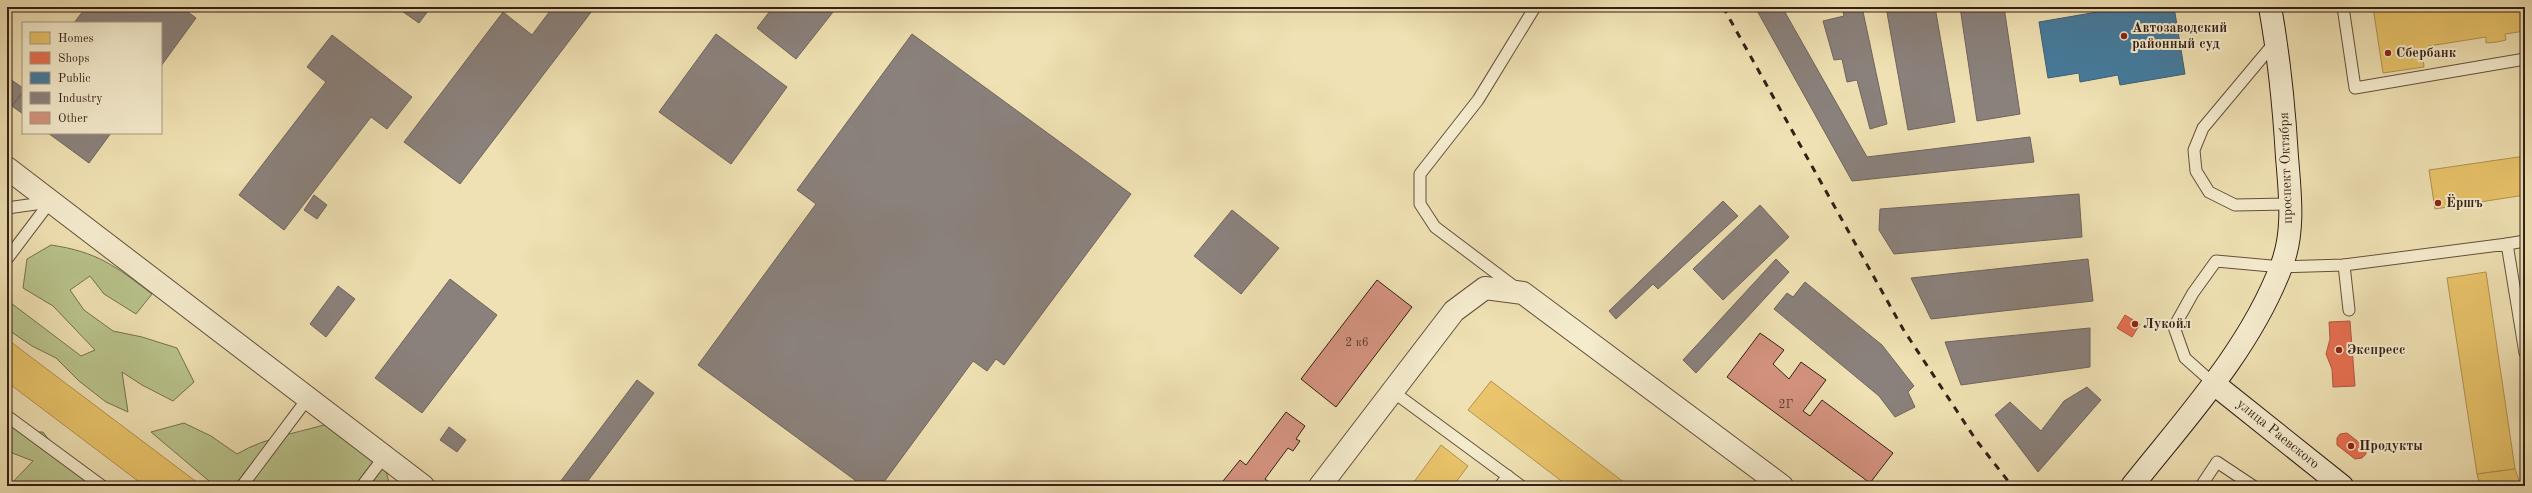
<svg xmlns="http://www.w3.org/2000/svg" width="2532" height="493" font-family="'Old Standard TT',serif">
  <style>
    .green { fill: #b9c38c; stroke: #767152 }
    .homes { fill: #e9c46a; stroke: #b39251 }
    .shops { fill: #e76f51; stroke: #b15740 }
    .public { fill: #457b9d; stroke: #405f75 }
    .industry { fill: #8a817c; stroke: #70645e }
    .building { fill: #d4937f; stroke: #341f17 }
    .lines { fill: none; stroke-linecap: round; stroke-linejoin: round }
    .lane-casing { stroke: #63503e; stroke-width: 13 }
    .street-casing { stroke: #63503e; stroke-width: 24 }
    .secondary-casing { stroke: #341f17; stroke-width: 24 }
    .lane { stroke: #f5ecce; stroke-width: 11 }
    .street { stroke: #f5ecce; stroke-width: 22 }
    .secondary { stroke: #f5ecce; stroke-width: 22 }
    .rail { stroke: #341f17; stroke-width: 3; stroke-dasharray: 7 7; stroke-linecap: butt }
    .poi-dot { fill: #8f2418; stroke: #f5ecce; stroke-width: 1.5 }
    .labels { text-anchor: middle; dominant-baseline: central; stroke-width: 4; stroke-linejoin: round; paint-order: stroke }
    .number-label { font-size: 12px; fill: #5c3c31 }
    .poi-label { font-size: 14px; font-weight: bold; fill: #341f17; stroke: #f5ecce; text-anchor: start }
    .street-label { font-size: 14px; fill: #341f17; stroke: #f5ecce }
  </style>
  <rect width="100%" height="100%" fill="#efe1b3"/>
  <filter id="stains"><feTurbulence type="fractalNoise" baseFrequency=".005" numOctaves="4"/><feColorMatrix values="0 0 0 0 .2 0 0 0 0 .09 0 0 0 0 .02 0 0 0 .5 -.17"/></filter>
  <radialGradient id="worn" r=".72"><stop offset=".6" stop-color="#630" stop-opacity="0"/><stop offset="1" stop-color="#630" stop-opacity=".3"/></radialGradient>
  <g class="green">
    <path d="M 51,245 C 98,252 115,266 152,294 L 136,314 L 104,294 L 90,276 L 70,290 L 84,310 L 113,331 L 142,337 L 177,348 L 194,382 L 173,401 L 142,385 L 122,372 L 128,412 L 106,402 L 79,381 L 56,358 L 32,346 L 7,329 L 7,300 L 81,356 L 95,350 L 53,306 L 23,288 L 27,259 Z"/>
    <path d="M 7,421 L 20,432 L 43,432 L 60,455 L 98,486 L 9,486 L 33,461 L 7,451 Z"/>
    <path d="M 337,421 L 386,471 L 390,486 L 215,486 L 151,432 L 184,423 L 211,436 L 237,454 C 267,436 304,432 337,421 Z"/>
  </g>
  <g class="homes">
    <path d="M 2373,7 L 2522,7 L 2525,31 L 2505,34 L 2506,40 L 2497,42 L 2486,43 L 2486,37 L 2429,46 L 2430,56 L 2423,57 L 2424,67 L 2383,73 Z"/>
    <path d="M 2525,156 L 2525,195 L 2435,209 L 2429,170 Z"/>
    <path d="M 2486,272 L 2515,469 L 2477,474 L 2447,278 Z"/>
    <path d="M 7,339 L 202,486 L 145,486 L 130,475 L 7,382 Z"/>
    <path d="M 1491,381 L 1629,486 L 1568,486 L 1468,410 Z"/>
    <path d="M 1441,445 L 1468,466 L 1453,486 L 1411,486 Z"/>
    <path d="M 2515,469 L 2521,486 L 2480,486 L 2477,474 Z"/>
  </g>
  <g class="shops">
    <path d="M 2125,315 L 2140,324 L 2132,337 L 2117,328 Z"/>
    <path d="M 2350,321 L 2355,386 L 2333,387 L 2332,369 L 2326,354 L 2330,339 L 2329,322 Z"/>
    <path d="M 2347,433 L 2365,447 L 2366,454 L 2362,458 L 2355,459 L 2337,445 L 2337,438 L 2340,434 Z"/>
  </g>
  <path class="public" d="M 2109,7 L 2174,7 L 2185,74 L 2120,85 L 2118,75 L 2080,82 L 2079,73 L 2048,78 L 2039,22 L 2109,10 Z"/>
  <g class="industry">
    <path d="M 86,7 L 181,7 L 196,18 L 161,66 L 161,23 L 74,23 Z"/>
    <path d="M 396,7 L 431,7 L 419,23 Z"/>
    <path d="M 553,7 L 595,7 L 460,184 L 404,142 L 503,12 L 532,35 Z"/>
    <path d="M 773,7 L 837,7 L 796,59 L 757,28 Z"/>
    <path d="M 1755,7 L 1782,7 L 1867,157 L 2030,137 L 2034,162 L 1852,181 Z"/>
    <path d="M 1842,7 L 1862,7 L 1887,124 L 1870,129 L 1857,80 L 1847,82 L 1842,59 L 1834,60 L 1823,21 L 1844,16 Z"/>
    <path d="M 1886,7 L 1935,7 L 1955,122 L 1908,130 Z"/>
    <path d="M 1960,7 L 2004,7 L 2020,114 L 1977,121 Z"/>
    <path d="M 716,34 L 787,87 L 731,164 L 659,112 Z"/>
    <path d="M 912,34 L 1131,194 L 1004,365 L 996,359 L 987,371 L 973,361 L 881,486 L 863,486 L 698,365 L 816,204 L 797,190 Z"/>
    <path d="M 332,35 L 412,97 L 387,129 L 371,117 L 284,230 L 239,195 L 326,82 L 307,67 Z"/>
    <path d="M 7,77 L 23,88 L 23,92 L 7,112 Z"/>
    <path d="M 23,92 L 23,114 L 12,106 Z"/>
    <path d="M 48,133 L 111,133 L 89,163 Z"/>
    <path d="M 2079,194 L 2082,237 L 1894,254 L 1879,230 L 1880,209 Z"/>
    <path d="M 314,195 L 327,205 L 317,219 L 304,210 Z"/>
    <path d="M 1723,201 L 1738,216 L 1658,289 L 1653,284 L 1616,319 L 1609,311 Z"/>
    <path d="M 1760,205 L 1789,237 L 1723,300 L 1693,269 Z"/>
    <path d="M 1232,210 L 1279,248 L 1241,294 L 1194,256 Z"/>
    <path d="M 1776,259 L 1789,272 L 1696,373 L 1683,360 Z"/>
    <path d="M 2088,259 L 2093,301 L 1931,319 L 1911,278 Z"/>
    <path d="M 450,279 L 497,315 L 422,413 L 375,378 Z"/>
    <path d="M 1805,282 L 1882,345 L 1914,386 L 1908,392 L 1915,407 L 1895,417 L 1879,396 L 1774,309 L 1787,293 L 1793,297 Z"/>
    <path d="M 338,286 L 355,299 L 326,337 L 310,324 Z"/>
    <path d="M 2090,328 L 2090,367 L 1961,385 L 1945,342 Z"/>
    <path d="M 637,380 L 654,393 L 584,486 L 557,486 Z"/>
    <path d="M 2087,387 L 2101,400 L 2038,472 L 1995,415 L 2010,402 L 2041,431 L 2064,401 Z"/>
    <path d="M 449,427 L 466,440 L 457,452 L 440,440 Z"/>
  </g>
  <g class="building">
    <path d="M 1377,280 L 1412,307 L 1336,407 L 1301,379 Z"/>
    <path d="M 1760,333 L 1784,350 L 1773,364 L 1789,379 L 1801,362 L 1826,380 L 1803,411 L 1810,416 L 1822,400 L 1893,453 L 1870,483 L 1727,377 Z"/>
    <path d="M 1286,412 L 1305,426 L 1296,439 L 1300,441 L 1293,451 L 1288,448 L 1265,479 L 1272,484 L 1271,486 L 1219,486 L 1240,460 L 1246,465 Z"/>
  </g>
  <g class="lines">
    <defs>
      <g id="lane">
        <path d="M 2343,7 L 2355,88 L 2525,59"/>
        <path d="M 2275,42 L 2203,128 L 2194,150 L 2196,171 L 2209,192 L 2235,205 L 2291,204"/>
        <path d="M 7,208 L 50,202"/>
        <path d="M 2507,244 L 2525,241"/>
        <path d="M 7,259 L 50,202"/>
        <path d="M 2344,265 L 2349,310"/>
        <path d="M 1516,288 L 1435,227 L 1420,204 L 1420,174 L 1478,100 L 1535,7"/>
        <path d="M 2213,383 L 2185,358 L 2174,327 L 2193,293 L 2216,261 L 2282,267 L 2344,265 L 2507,244 L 2525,353"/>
        <path d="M 1392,391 L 1521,486"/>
        <path d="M 7,416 L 102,486"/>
        <path d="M 242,486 L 308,398"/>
        <path d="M 362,486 L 384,457"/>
        <path d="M 1500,486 L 1508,476"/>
        <path d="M 2201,486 L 2217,462 L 2253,486"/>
      </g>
      <g id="street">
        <path d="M 7,168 L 423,486"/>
        <path d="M 1320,486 L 1454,311 L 1485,288 L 1523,293 L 1782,486"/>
      </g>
      <g id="secondary">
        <path d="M 2213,383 L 2342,486"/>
        <path d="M 2132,486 C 2186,418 2250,349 2281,267 C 2295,233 2290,193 2287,157 C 2284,106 2279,57 2270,7"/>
      </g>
    </defs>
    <use href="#lane" class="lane-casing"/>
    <use href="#street" class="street-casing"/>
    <use href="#secondary" class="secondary-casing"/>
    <use href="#lane" class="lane"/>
    <use href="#street" class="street"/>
    <use href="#secondary" class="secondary"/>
    <path class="rail" d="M 1723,7 L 1903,329 L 1976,440 L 2012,486"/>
  </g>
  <g class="poi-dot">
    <circle cx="2124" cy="36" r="4"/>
    <circle cx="2388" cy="53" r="4"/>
    <circle cx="2438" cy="203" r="4"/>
    <circle cx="2135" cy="324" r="4"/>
    <circle cx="2339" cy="350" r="4"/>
    <circle cx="2351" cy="446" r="4"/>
  </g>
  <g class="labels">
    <g class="number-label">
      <text x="1357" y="343">2 к6</text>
      <text x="1786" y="405">2Г</text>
    </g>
    <g class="poi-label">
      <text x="2132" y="28">Автозаводский<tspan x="2132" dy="16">районный суд</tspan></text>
      <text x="2396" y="53">Сбербанк</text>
      <text x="2446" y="203">Ёршъ</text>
      <text x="2143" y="324">Лукойл</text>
      <text x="2347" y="350">Экспресс</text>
      <text x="2359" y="446">Продукты</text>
    </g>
    <g class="street-label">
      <text transform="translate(2286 168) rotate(-92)">проспект Октября</text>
      <text transform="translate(2278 434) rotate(39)">улица Раевского</text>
    </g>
  </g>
  <rect width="2532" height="493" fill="none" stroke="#efe1b3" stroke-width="24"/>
  <rect x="8" y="8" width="2516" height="477" fill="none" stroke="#341f17" stroke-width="2"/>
  <rect x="12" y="12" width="2508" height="469" fill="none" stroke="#341f17"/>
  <rect x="22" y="22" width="140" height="112" fill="#f5ecce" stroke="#a89a85"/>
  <rect x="30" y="32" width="20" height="12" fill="#e9c46a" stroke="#a89a85"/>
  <text x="58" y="42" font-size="12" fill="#341f17">Homes</text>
  <rect x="30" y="52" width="20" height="12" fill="#e76f51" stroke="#a89a85"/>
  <text x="58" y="62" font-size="12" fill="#341f17">Shops</text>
  <rect x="30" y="72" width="20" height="12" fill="#457b9d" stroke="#a89a85"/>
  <text x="58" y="82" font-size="12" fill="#341f17">Public</text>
  <rect x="30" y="92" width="20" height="12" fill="#8a817c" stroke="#a89a85"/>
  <text x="58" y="102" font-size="12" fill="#341f17">Industry</text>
  <rect x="30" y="112" width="20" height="12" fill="#d4937f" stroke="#a89a85"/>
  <text x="58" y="122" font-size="12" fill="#341f17">Other</text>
  <rect width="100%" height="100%" filter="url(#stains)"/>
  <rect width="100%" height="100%" fill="url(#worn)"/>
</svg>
